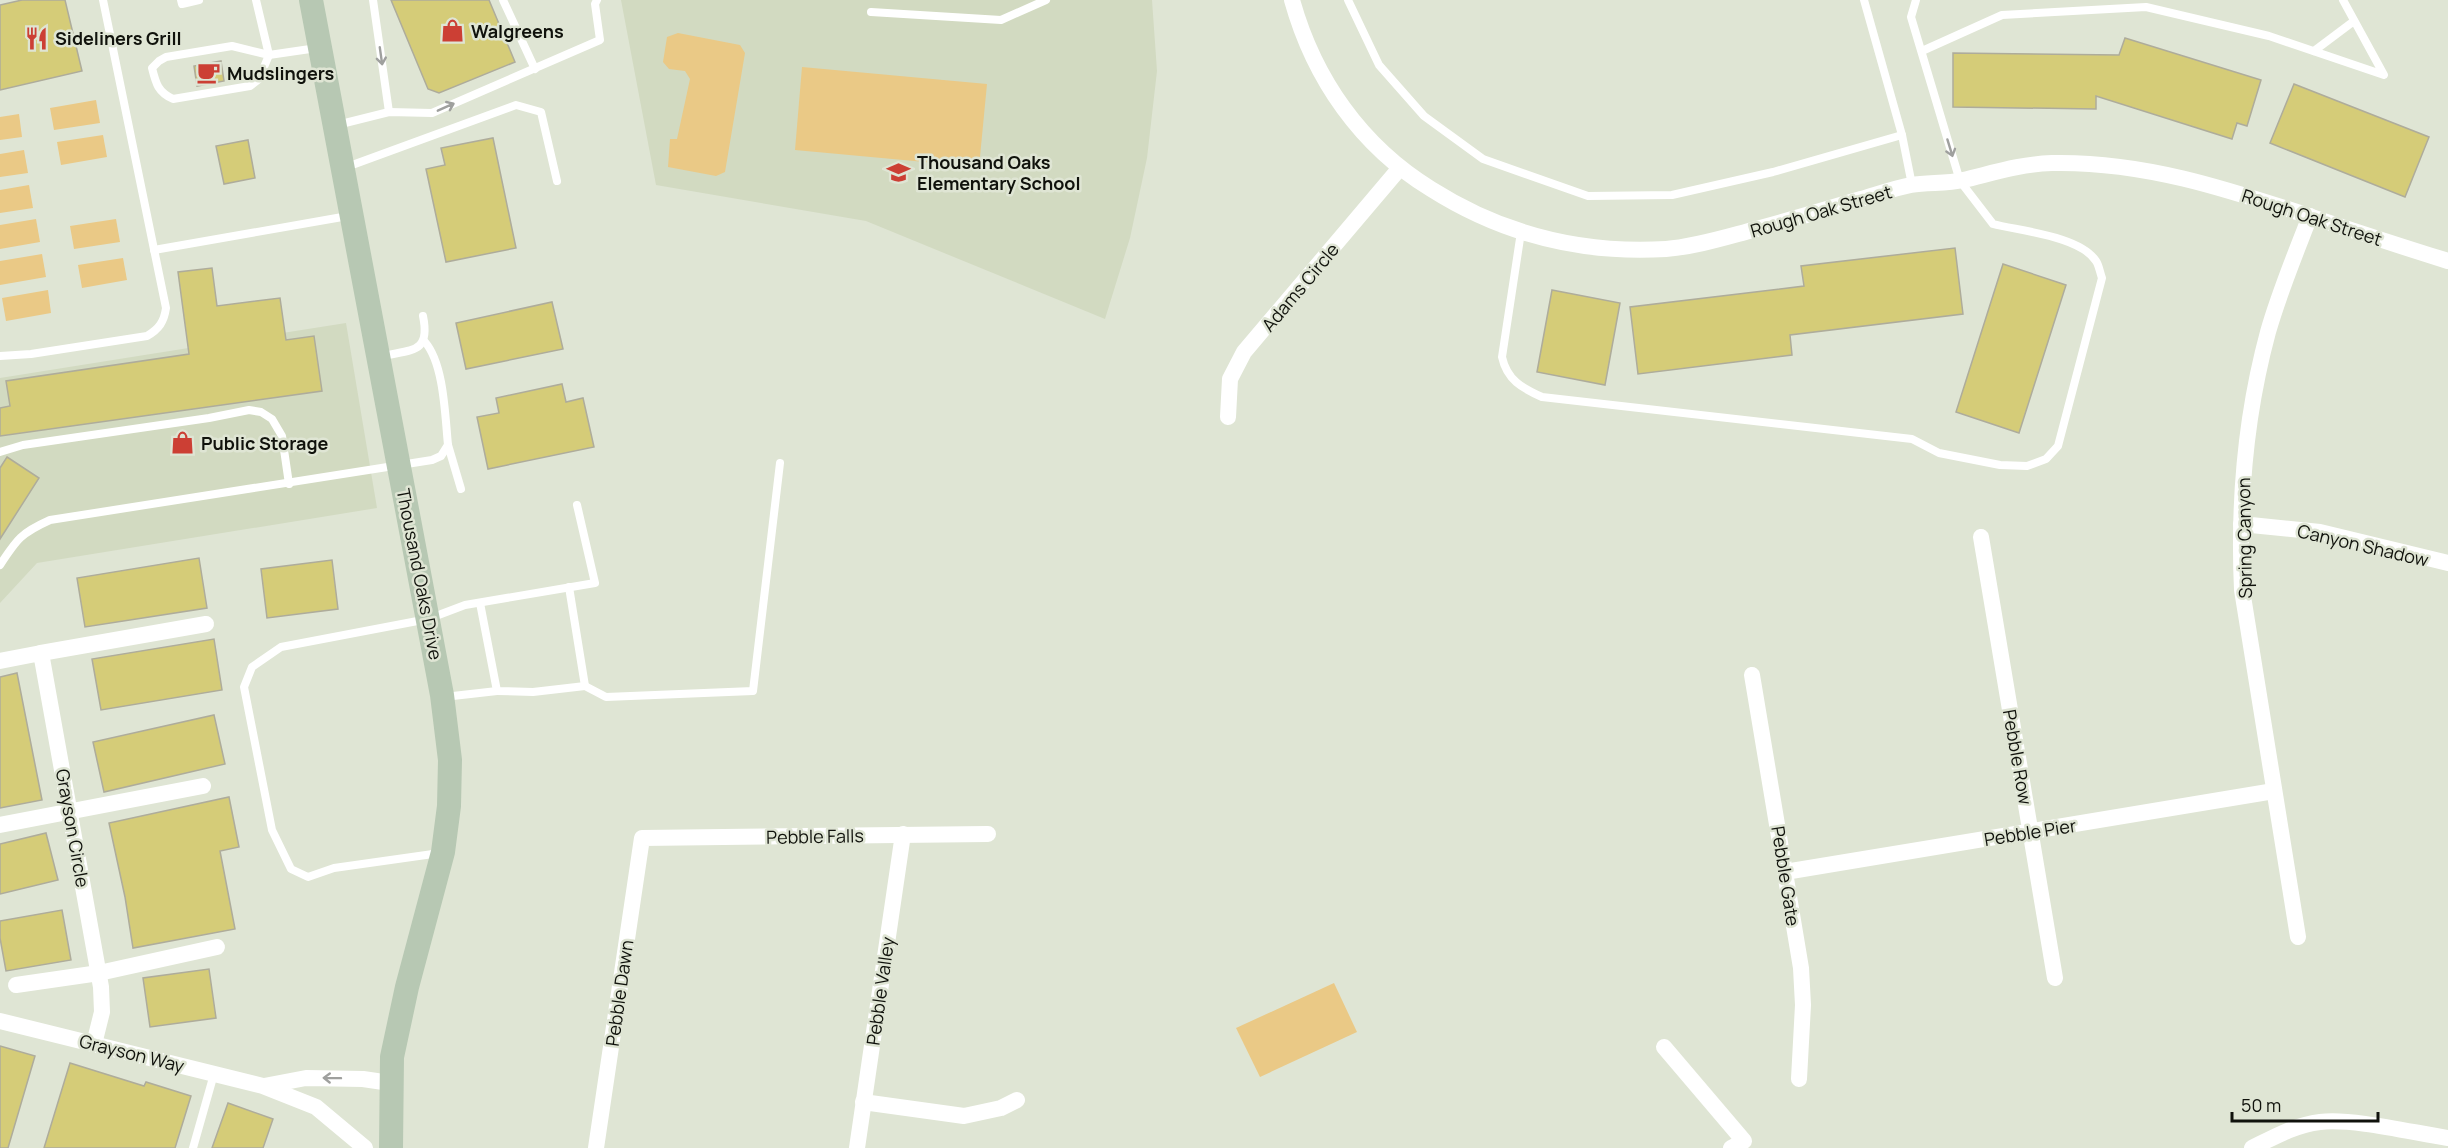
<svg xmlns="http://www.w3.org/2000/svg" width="2448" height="1148" font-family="Manrope,sans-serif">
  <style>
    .built { fill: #d2dac1 }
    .green { fill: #eac986 }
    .building { fill: #d5cc78; stroke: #aeac9b; stroke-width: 1.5 }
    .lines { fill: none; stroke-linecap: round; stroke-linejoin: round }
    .lane { stroke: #fff; stroke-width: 8 }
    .street { stroke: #fff; stroke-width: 16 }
    .secondary { stroke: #b7c8b3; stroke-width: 24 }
    .oneway { stroke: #9fa09e }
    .labels { text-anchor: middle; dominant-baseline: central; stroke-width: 5; stroke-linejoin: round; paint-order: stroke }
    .poi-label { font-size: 18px; font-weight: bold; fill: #10120c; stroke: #dfe5d4; text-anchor: start }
    .street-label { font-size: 18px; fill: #10120c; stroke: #dfe5d4 }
  </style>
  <rect width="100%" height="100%" fill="#dfe5d4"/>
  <g class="built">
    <path d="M 621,0 L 1152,0 L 1157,71 L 1147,158 L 1130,238 L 1105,319 L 866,221 L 656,185 Z"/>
    <path d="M 346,323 L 377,508 L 37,563 L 0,603 L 0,378 Z"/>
  </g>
  <g class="green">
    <path d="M 678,33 L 740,45 L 745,53 L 725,172 L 716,176 L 668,167 L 670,139 L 677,139 L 690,79 L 685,71 L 669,69 L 663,62 L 667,37 Z"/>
    <path d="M 802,67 L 987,84 L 979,167 L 795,150 Z"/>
    <path d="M 96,100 L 100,123 L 54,130 L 50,108 Z"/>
    <path d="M 19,114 L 22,137 L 0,140 L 0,117 Z"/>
    <path d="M 103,135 L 107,157 L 61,165 L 57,142 Z"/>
    <path d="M 24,150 L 28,173 L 0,177 L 0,154 Z"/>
    <path d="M 29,185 L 33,208 L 0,213 L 0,190 Z"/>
    <path d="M 36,219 L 40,242 L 0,249 L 0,225 Z"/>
    <path d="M 116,219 L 120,242 L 74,249 L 70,226 Z"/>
    <path d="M 42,254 L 46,277 L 0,285 L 0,261 Z"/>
    <path d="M 123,258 L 127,280 L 82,288 L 78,265 Z"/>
    <path d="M 48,290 L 51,313 L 6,321 L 2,298 Z"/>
    <path d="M 1334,983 L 1357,1032 L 1260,1077 L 1236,1028 Z"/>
  </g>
  <g class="building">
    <path d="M 22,0 L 65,0 L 82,71 L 0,90 L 0,5 Z"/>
    <path d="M 391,0 L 489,0 L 515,62 L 439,93 L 428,89 Z"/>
    <path d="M 2125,38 L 2261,80 L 2247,126 L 2237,123 L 2232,139 L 2096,96 L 2096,109 L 1953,107 L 1953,53 L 2119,55 Z"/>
    <path d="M 221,61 L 224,81 L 197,86 L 194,66 Z"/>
    <path d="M 2294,84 L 2429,137 L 2405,197 L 2270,143 Z"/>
    <path d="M 493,138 L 516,248 L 446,262 L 426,169 L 445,165 L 441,148 Z"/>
    <path d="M 248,140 L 255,178 L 224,184 L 216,146 Z"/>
    <path d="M 1955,248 L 1963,314 L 1790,335 L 1792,355 L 1638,374 L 1630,307 L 1804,286 L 1801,266 Z"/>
    <path d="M 2003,264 L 2066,285 L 2019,433 L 1956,412 Z"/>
    <path d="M 212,268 L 217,306 L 280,298 L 286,340 L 314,336 L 322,391 L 0,436 L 0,408 L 10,406 L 6,381 L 189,354 L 178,272 Z"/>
    <path d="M 1552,290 L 1620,303 L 1605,385 L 1537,372 Z"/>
    <path d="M 552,302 L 563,349 L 466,369 L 456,323 Z"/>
    <path d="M 562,384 L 566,402 L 583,398 L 594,447 L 488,469 L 477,417 L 499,413 L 496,398 Z"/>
    <path d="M 7,457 L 39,478 L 0,539 L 0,468 Z"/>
    <path d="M 199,558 L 207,608 L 85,627 L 77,578 Z"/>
    <path d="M 332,560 L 338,609 L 267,618 L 261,569 Z"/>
    <path d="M 214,639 L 222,690 L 101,710 L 92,659 Z"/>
    <path d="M 17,673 L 42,800 L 0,808 L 0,677 Z"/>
    <path d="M 214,715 L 225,764 L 104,792 L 93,742 Z"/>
    <path d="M 229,797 L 239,847 L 220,851 L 235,929 L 133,948 L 125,897 L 109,823 Z"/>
    <path d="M 46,833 L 58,880 L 0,894 L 0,844 Z"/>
    <path d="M 62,910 L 71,960 L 6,971 L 0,938 L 0,921 Z"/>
    <path d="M 209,969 L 216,1018 L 150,1027 L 143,978 Z"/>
    <path d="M 0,1046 L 35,1056 L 8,1148 L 0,1148 Z"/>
    <path d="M 70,1063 L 144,1086 L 146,1082 L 191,1096 L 175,1148 L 44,1148 Z"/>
    <path d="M 228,1103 L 273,1119 L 263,1148 L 212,1148 Z"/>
  </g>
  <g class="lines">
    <g class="lane">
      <path d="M 181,0 L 182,4 L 199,0"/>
      <path d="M 256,0 L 269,55 L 317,48"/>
      <path d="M 373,0 L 389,112"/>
      <path d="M 503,0 L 535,69"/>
      <path d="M 1348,0 L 1379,65 L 1424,116 L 1483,159 L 1588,196 L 1672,195 L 1773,172 L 1902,135"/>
      <path d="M 1864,0 L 1902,135 L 1912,185"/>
      <path d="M 871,12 L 1001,20 L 1046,0"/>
      <path d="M 232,46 L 269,55 L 259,79 L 250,86 L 173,99 C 158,92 156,84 152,68 L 159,61 L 166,57 Z"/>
      <path d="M 1922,51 L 2002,15 L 2146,7 L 2269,36 L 2384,75 L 2343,0"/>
      <path d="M 2314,51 L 2354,21"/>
      <path d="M 337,125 L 389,112 L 432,113 L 600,40 L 595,4 L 597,0"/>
      <path d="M 344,168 L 516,105 L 541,112 L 557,181"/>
      <path d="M 1521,232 L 1502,357 C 1507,380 1522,388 1542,397 L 1912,439 L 1939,453 L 2000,465 L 2027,466 L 2046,459 L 2058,446 L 2102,278 C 2100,273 2099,265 2096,261 C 2080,236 2020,231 1993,224 L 1960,181 L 1911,17 L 1916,0"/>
      <path d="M 154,250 L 348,216"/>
      <path d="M 0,356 L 31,354 L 147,336 C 159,329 164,322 166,308 L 103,0"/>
      <path d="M 379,357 C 410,349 431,355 423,316"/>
      <path d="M 448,445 L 461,489"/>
      <path d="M 0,452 L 23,445 L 209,418 L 249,410 L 261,412 L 272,419 L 282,436 L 289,484"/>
      <path d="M 0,565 C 17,539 21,533 50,520 L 432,460 L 441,456 L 448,445 C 445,415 444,364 425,342"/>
      <path d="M 480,603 L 497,691 L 533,692 L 585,686 L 569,587"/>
      <path d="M 585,686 L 606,697 L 753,691 L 780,463"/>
      <path d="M 444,697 L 497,691"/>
      <path d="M 440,853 L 334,868 L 308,877 L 291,869 L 272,830 L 244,687 L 252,667 L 281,647 L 428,619 L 465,605 L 595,583 L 577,505"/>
      <path d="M 193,1148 L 214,1074"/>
    </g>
    <g class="street">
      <path d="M 1292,0 C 1314,79 1361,146 1431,189 C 1502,234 1582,254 1666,249 C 1693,247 1723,238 1749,231 C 1787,221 1824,210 1861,199 C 1878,194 1895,188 1911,185 C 1928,182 1946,184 1963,180 C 1993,173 2021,164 2052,163 C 2143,161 2227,189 2312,217 C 2357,232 2403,247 2448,261"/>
      <path d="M 1228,417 L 1230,379 L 1244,352 L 1399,169"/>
      <path d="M 2241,524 L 2320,532 L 2448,563"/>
      <path d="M 1981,537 L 2055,978"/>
      <path d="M 41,653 L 206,624"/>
      <path d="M 0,661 L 41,653 L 101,987 L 102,1012 L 94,1044"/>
      <path d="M 1752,675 L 1801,968 L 1803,1005 L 1799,1079"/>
      <path d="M 0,825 L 203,786"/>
      <path d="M 1785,872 L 2274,791"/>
      <path d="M 2298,937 L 2242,590 C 2238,503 2245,417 2268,332 C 2279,293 2295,255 2310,216"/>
      <path d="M 16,985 L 99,973 L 217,947"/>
      <path d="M 0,1021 L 263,1086 L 316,1107 L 365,1148"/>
      <path d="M 1664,1047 L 1744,1141 L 1731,1148"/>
      <path d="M 264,1086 L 306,1078 L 363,1079 L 390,1083"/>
      <path d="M 863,1102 L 964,1116 L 1001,1108 L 1017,1100"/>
      <path d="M 596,1148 L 642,838 L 988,834"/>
      <path d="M 857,1148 L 903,834"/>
      <path d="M 2252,1148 C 2274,1137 2295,1125 2320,1122 C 2353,1118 2414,1133 2448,1138"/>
    </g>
    <path class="secondary" d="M 311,0 L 442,695 L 450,760 L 449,806 L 443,852 L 407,987 L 392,1057 L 391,1148"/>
  </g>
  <defs><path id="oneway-shaft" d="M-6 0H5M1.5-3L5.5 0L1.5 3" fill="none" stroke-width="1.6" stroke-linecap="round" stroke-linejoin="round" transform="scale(1.5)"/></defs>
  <g class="oneway">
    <use href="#oneway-shaft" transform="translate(381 56) rotate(82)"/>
    <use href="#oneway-shaft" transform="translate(446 107) rotate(-24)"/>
    <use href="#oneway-shaft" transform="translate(1950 148) rotate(73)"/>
    <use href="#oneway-shaft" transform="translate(332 1078) rotate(-179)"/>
  </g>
  <defs>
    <symbol id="shop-bare" viewBox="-9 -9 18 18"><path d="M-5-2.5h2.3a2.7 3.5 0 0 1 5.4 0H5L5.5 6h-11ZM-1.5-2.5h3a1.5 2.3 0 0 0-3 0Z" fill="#cc3f34" stroke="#dfe5d4" stroke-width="2.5" paint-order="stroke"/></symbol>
    <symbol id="restaurant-bare" viewBox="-9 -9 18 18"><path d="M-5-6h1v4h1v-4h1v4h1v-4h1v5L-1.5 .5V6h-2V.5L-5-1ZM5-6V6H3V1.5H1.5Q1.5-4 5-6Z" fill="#cc3f34" stroke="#dfe5d4" stroke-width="2.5" paint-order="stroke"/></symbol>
    <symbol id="cafe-bare" viewBox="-9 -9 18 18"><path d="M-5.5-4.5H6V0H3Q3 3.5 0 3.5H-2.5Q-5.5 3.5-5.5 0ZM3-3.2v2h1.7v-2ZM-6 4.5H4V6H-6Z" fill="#cc3f34" stroke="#dfe5d4" stroke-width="2.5" paint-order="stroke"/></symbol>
    <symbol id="school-bare" viewBox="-9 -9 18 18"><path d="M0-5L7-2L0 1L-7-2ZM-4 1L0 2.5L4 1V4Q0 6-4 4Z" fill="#cc3f34" stroke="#dfe5d4" stroke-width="2.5" paint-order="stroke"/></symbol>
  </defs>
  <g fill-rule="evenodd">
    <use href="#shop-bare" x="436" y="14" width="33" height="33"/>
    <use href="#restaurant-bare" x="20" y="22" width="33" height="33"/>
    <use href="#cafe-bare" x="192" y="56" width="33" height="33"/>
    <use href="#school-bare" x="882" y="156" width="33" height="33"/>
    <use href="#shop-bare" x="166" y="426" width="33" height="33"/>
  </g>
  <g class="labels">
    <g class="poi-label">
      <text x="471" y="31">Walgreens</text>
      <text x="55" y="38">Sideliners Grill</text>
      <text x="227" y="73">Mudslingers</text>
      <text x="917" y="162">Thousand Oaks<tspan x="917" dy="21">Elementary School</tspan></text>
      <text x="201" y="443">Public Storage</text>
    </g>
    <g class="street-label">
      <text transform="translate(1821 211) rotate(-16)">Rough Oak Street</text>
      <text transform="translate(2312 217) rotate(18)">Rough Oak Street</text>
      <text transform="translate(1300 287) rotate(-50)">Adams Circle</text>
      <text transform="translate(2244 538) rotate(-91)">Spring Canyon</text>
      <text transform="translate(2363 545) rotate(13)">Canyon Shadow</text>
      <text transform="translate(420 574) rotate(79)">Thousand Oaks Drive</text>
      <text transform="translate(2018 757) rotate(80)">Pebble Row</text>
      <text transform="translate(73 828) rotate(80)">Grayson Circle</text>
      <text transform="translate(2030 832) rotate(-9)">Pebble Pier</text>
      <text transform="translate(815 836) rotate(-1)">Pebble Falls</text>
      <text transform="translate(1786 876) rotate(81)">Pebble Gate</text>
      <text transform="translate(880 991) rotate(-82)">Pebble Valley</text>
      <text transform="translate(619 993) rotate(-82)">Pebble Dawn</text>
      <text transform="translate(132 1053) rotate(14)">Grayson Way</text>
    </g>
  </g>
  <path d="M2232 1112v9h146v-9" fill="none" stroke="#10120c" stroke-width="3"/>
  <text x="2241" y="1112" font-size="18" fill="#10120c" stroke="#dfe5d4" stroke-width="4.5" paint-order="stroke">50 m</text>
</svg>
